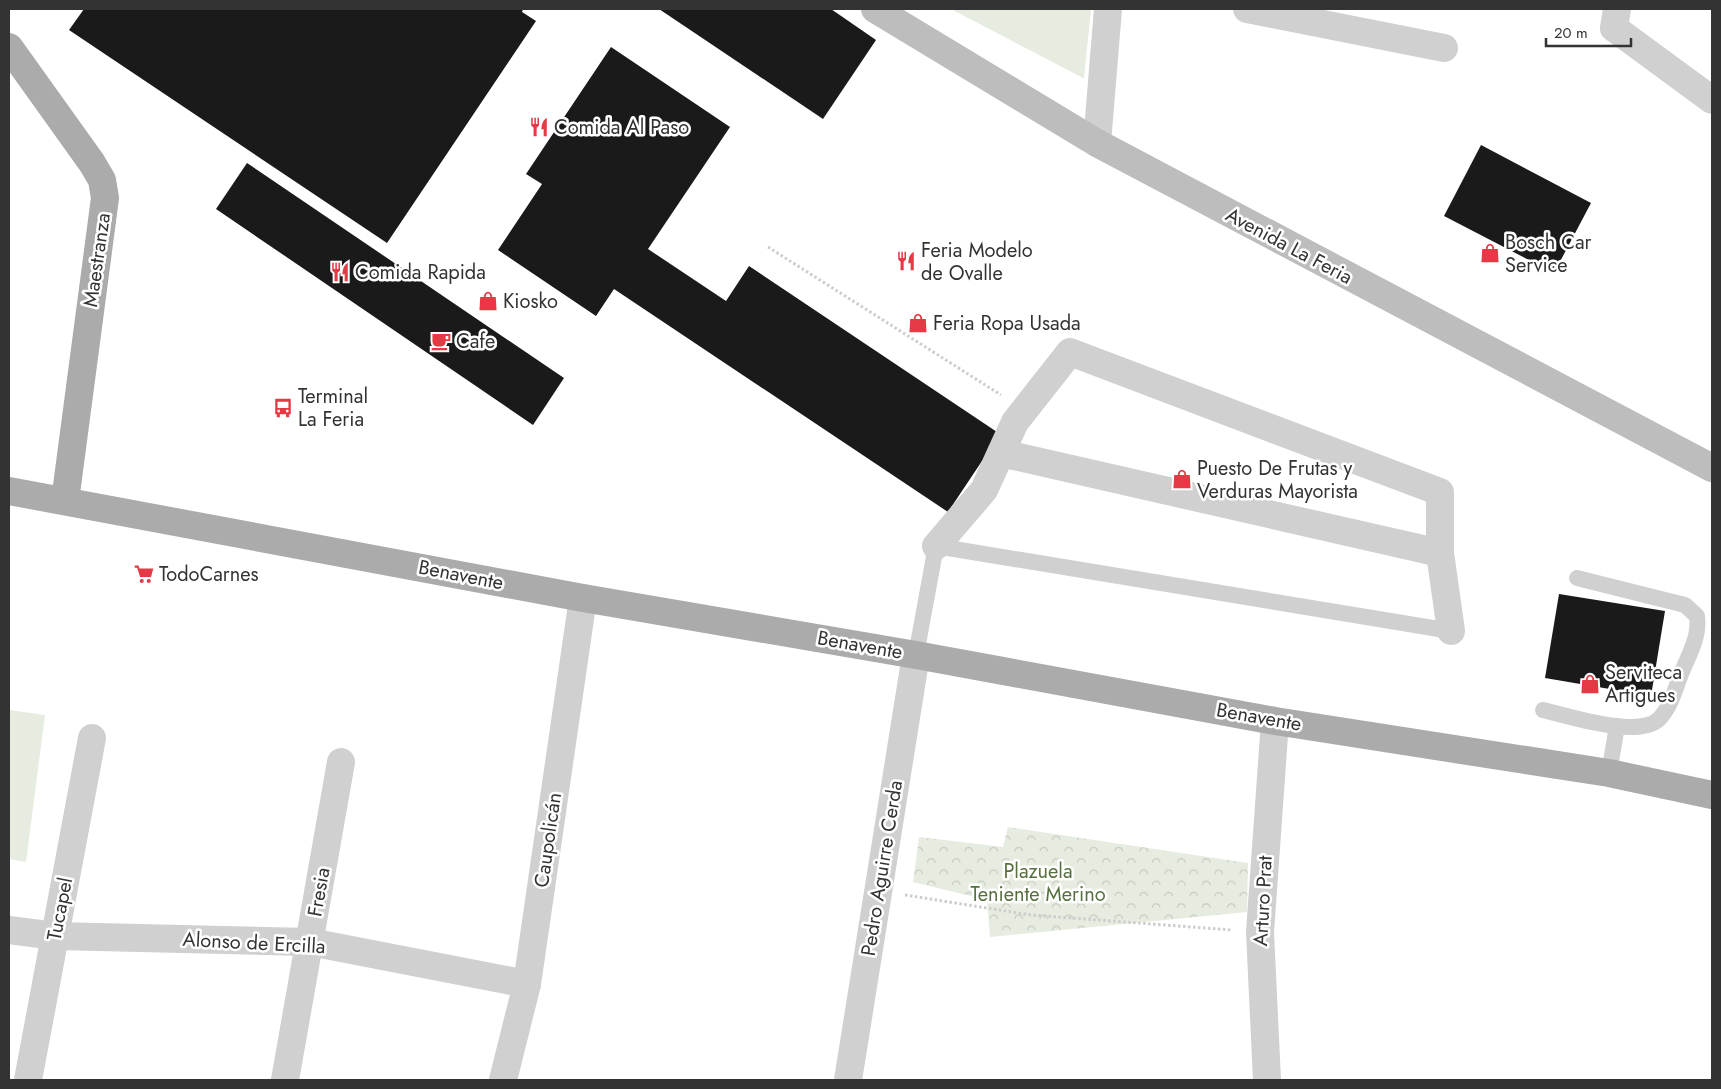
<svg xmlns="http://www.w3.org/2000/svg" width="1721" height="1089" font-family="Jost,sans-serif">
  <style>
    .green { fill: #e6ecdf }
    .park { fill: url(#park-crowns) }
    .building { fill: #1a1a1a }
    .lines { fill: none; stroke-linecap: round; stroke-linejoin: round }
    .path { stroke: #cdcdcd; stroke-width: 3; stroke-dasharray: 2.5 2.5; stroke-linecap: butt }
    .lane { stroke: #d0d0d0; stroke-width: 16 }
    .street { stroke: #d0d0d0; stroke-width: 28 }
    .secondary { stroke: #bdbdbd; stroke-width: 28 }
    .primary { stroke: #ababab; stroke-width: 28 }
    .labels { text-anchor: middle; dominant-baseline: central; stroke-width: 5; stroke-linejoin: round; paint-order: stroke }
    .poi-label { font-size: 20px; fill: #333; stroke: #fff; text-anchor: start }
    .street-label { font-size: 20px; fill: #333; stroke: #fff }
    .park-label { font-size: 20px; fill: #56703f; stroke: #fff }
  </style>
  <defs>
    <pattern id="park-crowns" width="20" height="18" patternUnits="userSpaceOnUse" patternTransform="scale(1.25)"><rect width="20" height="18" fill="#e6ecdf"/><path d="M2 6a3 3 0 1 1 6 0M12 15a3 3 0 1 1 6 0" fill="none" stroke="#c6cbc0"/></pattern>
  </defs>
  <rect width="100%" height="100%" fill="#fff"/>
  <g class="green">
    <path d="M 951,9 L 1091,9 L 1084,78 L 1083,78 Z"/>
    <path d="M 9,710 L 45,715 L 26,862 L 9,859 Z"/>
  </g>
  <path class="park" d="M 1008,827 L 1248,863 L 1247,912 L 990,937 L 987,900 L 913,882 L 919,837 L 1003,847 Z"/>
  <g class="building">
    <path d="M 84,9 L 523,9 L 522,12 L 536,21 L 387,243 L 69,30 Z"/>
    <path d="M 659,9 L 831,9 L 876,40 L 823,119 Z"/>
    <path d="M 611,47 L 730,127 L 648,249 L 726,301 L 749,266 L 1000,434 L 948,512 L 614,289 L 596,316 L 498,250 L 542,184 L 526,174 Z"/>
    <path d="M 1481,145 L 1591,203 L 1554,273 L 1444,216 Z"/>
    <path d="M 247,163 L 564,378 L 533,425 L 216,209 Z"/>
    <path d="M 1559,594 L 1665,611 L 1651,696 L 1545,678 Z"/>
  </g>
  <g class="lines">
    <g class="path">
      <path d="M 768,247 L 1001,395"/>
      <path d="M 905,895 L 1031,915 L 1232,930"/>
    </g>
    <g class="lane">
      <path d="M 916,655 L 936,546 L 1451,631"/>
      <path d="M 1543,710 C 1568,716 1639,739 1659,719 C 1671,707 1675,689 1681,674 C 1689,654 1700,637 1697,616 L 1685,605 L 1577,578"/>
      <path d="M 1609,773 L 1617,726"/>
    </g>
    <g class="street">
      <path d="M 1247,9 L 1444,48"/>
      <path d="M 1617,9 L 1614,28 L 1712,100"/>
      <path d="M 1097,143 L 1108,9"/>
      <path d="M 1001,453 L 1440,553"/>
      <path d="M 936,546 L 984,490 L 1015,422 L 1070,352 L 1440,492 L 1440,553 L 1451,631"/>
      <path d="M 9,930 L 55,936 L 310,942 L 527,984"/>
      <path d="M 28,1080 L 92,738"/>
      <path d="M 285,1080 L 341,762"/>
      <path d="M 503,1080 L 527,984 L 583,598"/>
      <path d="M 848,1080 L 916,655"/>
      <path d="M 1267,1080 L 1260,932 L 1275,721"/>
    </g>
    <path class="secondary" d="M 875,9 L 1097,143 L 1712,468"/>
    <g class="primary">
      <path d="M 9,47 L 92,163 L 102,180 L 105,198 L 65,501"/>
      <path d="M 9,491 L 583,598 L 916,655 L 1275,721 L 1609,773 L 1712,795"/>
    </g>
  </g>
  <defs>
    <symbol id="restaurant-bare" viewBox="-9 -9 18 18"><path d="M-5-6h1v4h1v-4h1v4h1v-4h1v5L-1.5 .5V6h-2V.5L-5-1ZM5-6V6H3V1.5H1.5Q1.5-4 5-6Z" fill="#e63946" stroke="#fff" stroke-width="2.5" paint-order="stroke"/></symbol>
    <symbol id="shop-bare" viewBox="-9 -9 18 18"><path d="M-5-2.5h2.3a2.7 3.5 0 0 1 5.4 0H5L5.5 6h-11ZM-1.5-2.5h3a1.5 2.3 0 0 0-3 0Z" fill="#e63946" stroke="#fff" stroke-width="2.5" paint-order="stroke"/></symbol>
    <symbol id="cafe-bare" viewBox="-9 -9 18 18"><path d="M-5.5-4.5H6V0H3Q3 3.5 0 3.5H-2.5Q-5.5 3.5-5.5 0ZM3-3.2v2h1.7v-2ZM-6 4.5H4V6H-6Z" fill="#e63946" stroke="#fff" stroke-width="2.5" paint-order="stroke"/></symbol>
    <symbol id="bus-bare" viewBox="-9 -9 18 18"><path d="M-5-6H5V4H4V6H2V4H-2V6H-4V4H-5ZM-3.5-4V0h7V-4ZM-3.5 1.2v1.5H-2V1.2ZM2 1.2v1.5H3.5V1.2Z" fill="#e63946" stroke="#fff" stroke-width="2.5" paint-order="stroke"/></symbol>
    <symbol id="supermarket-bare" viewBox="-9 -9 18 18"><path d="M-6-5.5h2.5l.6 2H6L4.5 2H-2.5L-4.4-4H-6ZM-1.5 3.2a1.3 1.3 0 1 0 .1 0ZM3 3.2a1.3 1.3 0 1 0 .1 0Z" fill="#e63946" stroke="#fff" stroke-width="2.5" paint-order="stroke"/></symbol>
  </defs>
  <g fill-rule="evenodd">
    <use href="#restaurant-bare" x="525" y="113" width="28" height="28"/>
    <use href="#shop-bare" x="1476" y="239" width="28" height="28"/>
    <use href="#restaurant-bare" x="892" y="247" width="28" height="28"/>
    <use href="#restaurant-bare" x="326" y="258" width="28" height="28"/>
    <use href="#shop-bare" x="474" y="287" width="28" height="28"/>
    <use href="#shop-bare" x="904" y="309" width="28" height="28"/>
    <use href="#cafe-bare" x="427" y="327" width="28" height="28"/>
    <use href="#bus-bare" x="269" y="394" width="28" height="28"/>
    <use href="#shop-bare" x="1168" y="465" width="28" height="28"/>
    <use href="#supermarket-bare" x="130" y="560" width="28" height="28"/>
    <use href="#shop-bare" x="1576" y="670" width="28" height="28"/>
  </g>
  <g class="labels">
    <g class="poi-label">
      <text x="554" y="127">Comida Al Paso</text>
      <text x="1505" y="242">Bosch Car<tspan x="1505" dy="23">Service</tspan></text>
      <text x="921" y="250">Feria Modelo<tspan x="921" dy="23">de Ovalle</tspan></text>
      <text x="355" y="272">Comida Rapida</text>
      <text x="503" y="301">Kiosko</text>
      <text x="933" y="323">Feria Ropa Usada</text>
      <text x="456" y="341">Cafe</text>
      <text x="298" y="396">Terminal<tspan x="298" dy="23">La Feria</tspan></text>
      <text x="1197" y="468">Puesto De Frutas y<tspan x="1197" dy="23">Verduras Mayorista</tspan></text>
      <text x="159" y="574">TodoCarnes</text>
      <text x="1605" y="672">Serviteca<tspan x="1605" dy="23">Artigues</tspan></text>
    </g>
    <g class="street-label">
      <text transform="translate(1289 246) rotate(28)">Avenida La Feria</text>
      <text transform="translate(97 260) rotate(-82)">Maestranza</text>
      <text transform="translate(461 575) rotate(11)">Benavente</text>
      <text transform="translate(860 645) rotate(10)">Benavente</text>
      <text transform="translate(1259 717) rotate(10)">Benavente</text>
      <text transform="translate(548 840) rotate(-82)">Caupolicán</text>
      <text transform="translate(882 868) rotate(-81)">Pedro Aguirre Cerda</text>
      <text transform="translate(319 892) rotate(-80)">Fresia</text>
      <text transform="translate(1263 901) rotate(-87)">Arturo Prat</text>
      <text transform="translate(60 909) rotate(-79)">Tucapel</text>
      <text transform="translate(254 943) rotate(3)">Alonso de Ercilla</text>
    </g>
    <g class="park-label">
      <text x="1038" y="871">Plazuela<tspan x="1038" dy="23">Teniente Merino</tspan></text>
    </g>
  </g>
  <rect width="1721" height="1089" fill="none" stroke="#333333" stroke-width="20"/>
  <path d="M1546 38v8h85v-8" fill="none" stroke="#333333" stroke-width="2.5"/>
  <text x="1554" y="38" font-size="15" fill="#333333" stroke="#ffffff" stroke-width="4" paint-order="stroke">20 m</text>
</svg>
